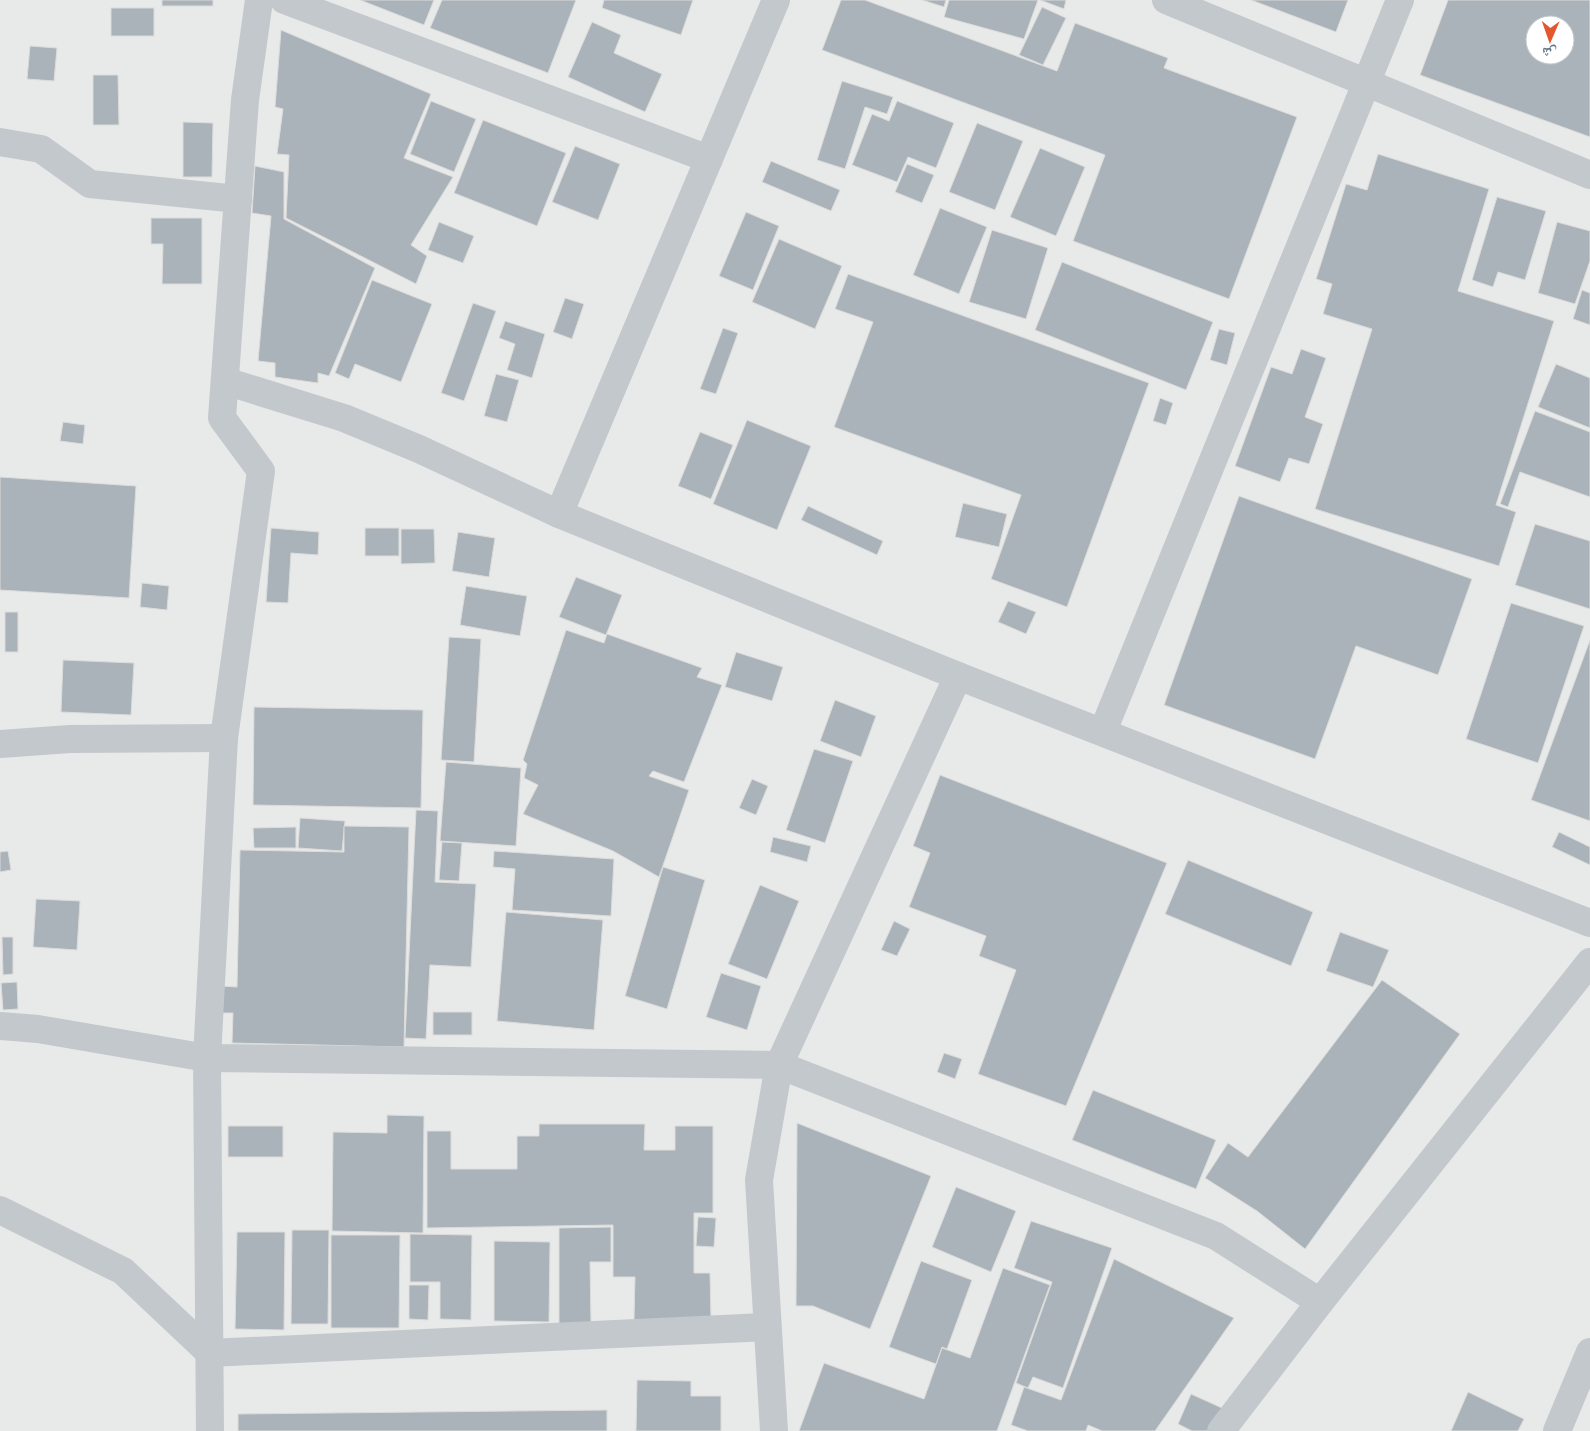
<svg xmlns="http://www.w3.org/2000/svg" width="1590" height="1431" font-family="'Varela Round','Noto Naskh Arabic',sans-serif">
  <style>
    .built { fill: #e8e9e9; fill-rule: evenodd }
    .building { fill: #aab3b9; stroke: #dcdcda; fill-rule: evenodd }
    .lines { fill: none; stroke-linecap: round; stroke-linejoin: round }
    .minor { stroke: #c3c8cc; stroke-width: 28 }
  </style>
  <rect width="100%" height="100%" fill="#fafaf8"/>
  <path class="built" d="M 0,0 L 1590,0 L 1590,1431 L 0,1431 ZM 1535,25 L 1565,25 L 1565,55 L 1535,55 Z"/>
  <g class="building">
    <rect x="162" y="0" width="51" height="6"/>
    <path d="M 360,0 L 434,0 L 424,25 Z"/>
    <path d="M 442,0 L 576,0 L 548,73 L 430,28 Z"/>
    <path d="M 604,0 L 693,0 L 681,35 L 602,8 Z"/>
    <path d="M 841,0 L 865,0 L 1057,71 L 1075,23 L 1168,58 L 1164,68 L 1297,117 L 1229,299 L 1073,241 L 1105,155 L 822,50 Z"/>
    <path d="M 922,0 L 946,0 L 944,7 Z"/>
    <path d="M 949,0 L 1038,0 L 1024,39 L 944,17 Z"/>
    <path d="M 1040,0 L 1066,0 L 1064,9 Z"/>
    <path d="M 1251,0 L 1348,0 L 1336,32 Z"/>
    <path d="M 1448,0 L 1590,0 L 1590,137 L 1420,75 ZM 1535,25 L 1565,25 L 1565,55 L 1535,55 Z"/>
    <path d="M 1042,7 L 1066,18 L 1043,65 L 1019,55 Z"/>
    <rect x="111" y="8" width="43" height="28"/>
    <path d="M 592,22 L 621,35 L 614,53 L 662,74 L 645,112 L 568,77 Z"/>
    <path d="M 281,30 L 431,94 L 404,158 L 453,177 L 411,245 L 427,256 L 416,284 L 286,218 L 289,155 L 277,154 L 283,109 L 275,107 Z"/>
    <path d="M 30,46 L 57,48 L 54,81 L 27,79 Z"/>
    <path d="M 93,75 L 118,75 L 119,125 L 93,125 Z"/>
    <path d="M 842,81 L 893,97 L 887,114 L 865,107 L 845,169 L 817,160 Z"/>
    <path d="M 431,101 L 476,119 L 454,172 L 410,154 Z"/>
    <path d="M 897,101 L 954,123 L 936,168 L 908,157 L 897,182 L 852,165 L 872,114 L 889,121 Z"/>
    <path d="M 483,120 L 566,153 L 537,226 L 454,193 Z"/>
    <path d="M 183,122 L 213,123 L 212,177 L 183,177 Z"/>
    <path d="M 977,123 L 1023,141 L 995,210 L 949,192 Z"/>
    <path d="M 575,146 L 620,164 L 598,220 L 552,202 Z"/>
    <path d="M 1040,148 L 1085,167 L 1056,236 L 1010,217 Z"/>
    <path d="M 1378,154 L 1489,189 L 1458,291 L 1554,321 L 1496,505 L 1516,512 L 1499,566 L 1315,509 L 1372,329 L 1323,314 L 1332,284 L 1316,279 L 1346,184 L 1367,190 Z"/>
    <path d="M 771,161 L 840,190 L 831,211 L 762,182 Z"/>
    <path d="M 907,164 L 934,175 L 922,203 L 895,192 Z"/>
    <path d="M 255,166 L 284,172 L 284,219 L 375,268 L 329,376 L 318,373 L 318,383 L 275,377 L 275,363 L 258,361 L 271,216 L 252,213 Z"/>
    <path d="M 1497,197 L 1546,211 L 1525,280 L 1498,272 L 1493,287 L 1472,280 Z"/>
    <path d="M 940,208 L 987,227 L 959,294 L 913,275 Z"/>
    <path d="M 746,212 L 779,226 L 753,290 L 719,276 Z"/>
    <path d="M 151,218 L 202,218 L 202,284 L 162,284 L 163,244 L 151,244 Z"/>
    <path d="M 439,222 L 474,236 L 463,263 L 428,250 Z"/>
    <path d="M 1557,222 L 1590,231 L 1590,261 L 1575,304 L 1538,293 Z"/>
    <path d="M 992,230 L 1048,248 L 1026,319 L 969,302 Z"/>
    <path d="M 779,239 L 842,266 L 815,329 L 752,302 Z"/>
    <path d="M 1062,262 L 1213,322 L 1186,390 L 1035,330 Z"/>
    <path d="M 848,274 L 1149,383 L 1067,607 L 991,579 L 1021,495 L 834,427 L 873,322 L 835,309 Z"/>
    <path d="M 372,280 L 432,304 L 401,382 L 355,364 L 349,379 L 335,373 Z"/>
    <path d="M 1582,290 L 1590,293 L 1590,325 L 1573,319 Z"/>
    <path d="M 565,298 L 584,304 L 572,339 L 553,332 Z"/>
    <path d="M 473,303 L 496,311 L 464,401 L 441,393 Z"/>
    <path d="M 505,321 L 545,334 L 532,378 L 507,370 L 515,344 L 499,338 Z"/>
    <path d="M 723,328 L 738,333 L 716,394 L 700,389 Z"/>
    <path d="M 1219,329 L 1235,333 L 1227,365 L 1210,360 Z"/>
    <path d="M 1301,349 L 1326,358 L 1305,417 L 1323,424 L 1309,464 L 1289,458 L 1280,482 L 1235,466 L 1271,367 L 1292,374 Z"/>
    <path d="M 1556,364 L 1590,378 L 1590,428 L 1538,407 Z"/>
    <path d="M 496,374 L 519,380 L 507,422 L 484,416 Z"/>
    <path d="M 1160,398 L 1173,403 L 1166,425 L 1153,421 Z"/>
    <path d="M 1535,411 L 1590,432 L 1590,497 L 1520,472 L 1508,507 L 1500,504 Z"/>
    <path d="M 747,420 L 811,446 L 777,530 L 713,504 Z"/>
    <path d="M 63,422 L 85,425 L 83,444 L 60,441 Z"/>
    <path d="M 700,432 L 733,445 L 711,499 L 678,486 Z"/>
    <path d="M 0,477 L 136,486 L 129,598 L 0,590 Z"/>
    <path d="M 1239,496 L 1472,579 L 1438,675 L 1356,646 L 1315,759 L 1164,705 Z"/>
    <path d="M 963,503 L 1007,514 L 999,547 L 955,537 Z"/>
    <path d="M 808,506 L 883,541 L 877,555 L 801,520 Z"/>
    <path d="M 1535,524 L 1590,541 L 1590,609 L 1515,585 Z"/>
    <path d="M 271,528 L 319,532 L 318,555 L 291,553 L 288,603 L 266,602 Z"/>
    <rect x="365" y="528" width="34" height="28"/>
    <path d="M 401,529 L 434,529 L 435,563 L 401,564 Z"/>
    <path d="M 458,532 L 495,538 L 489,577 L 452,571 Z"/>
    <path d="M 576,577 L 622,595 L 606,635 L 559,617 Z"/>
    <path d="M 142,583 L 169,586 L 167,610 L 140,607 Z"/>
    <path d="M 466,586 L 527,596 L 520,636 L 460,625 Z"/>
    <path d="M 1008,601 L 1036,612 L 1026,634 L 998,622 Z"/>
    <path d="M 1511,603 L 1584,626 L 1538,763 L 1466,739 Z"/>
    <rect x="5" y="612" width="13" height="40"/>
    <path d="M 566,630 L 604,643 L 607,634 L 702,668 L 697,677 L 722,685 L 684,782 L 653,771 L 649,776 L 689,790 L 659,877 L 613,851 L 523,814 L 538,785 L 524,778 L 527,764 L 523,760 Z"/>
    <path d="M 449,637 L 481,639 L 474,762 L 441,760 Z"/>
    <path d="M 1590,640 L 1590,821 L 1531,800 Z"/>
    <path d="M 736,652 L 783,667 L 772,701 L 725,687 Z"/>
    <path d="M 63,660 L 134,663 L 131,715 L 61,712 Z"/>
    <path d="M 835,700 L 876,716 L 861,757 L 820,741 Z"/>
    <path d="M 254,707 L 423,710 L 421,808 L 253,805 Z"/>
    <path d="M 814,749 L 853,761 L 825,843 L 786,830 Z"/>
    <path d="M 446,762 L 521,768 L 516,846 L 440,841 Z"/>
    <path d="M 940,775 L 1167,863 L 1066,1106 L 978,1074 L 1016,970 L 979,956 L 986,936 L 909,907 L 930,853 L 913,846 Z"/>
    <path d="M 752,779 L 768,786 L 756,815 L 739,808 Z"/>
    <path d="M 416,810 L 438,811 L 435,882 L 476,884 L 471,967 L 430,965 L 426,1039 L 405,1038 Z"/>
    <path d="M 300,818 L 345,821 L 342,851 L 298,848 Z"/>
    <path d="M 344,826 L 409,827 L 404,1047 L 232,1043 L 233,1013 L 220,1013 L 220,986 L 237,987 L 240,850 L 344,852 Z"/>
    <path d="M 296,827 L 296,848 L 254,848 L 253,828 Z"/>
    <path d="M 1559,832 L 1590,847 L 1590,865 L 1552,847 Z"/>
    <path d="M 773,837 L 811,846 L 807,862 L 770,852 Z"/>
    <path d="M 442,842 L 462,843 L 459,881 L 439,880 Z"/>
    <path d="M 8,851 L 11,870 L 0,872 L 0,852 Z"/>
    <path d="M 494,851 L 614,859 L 611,916 L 512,910 L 515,869 L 493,867 Z"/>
    <path d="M 1188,860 L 1313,912 L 1291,966 L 1165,914 Z"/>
    <path d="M 663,867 L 705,880 L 667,1009 L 625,996 Z"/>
    <path d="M 760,885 L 799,901 L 767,979 L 728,964 Z"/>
    <path d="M 36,899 L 80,901 L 77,950 L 33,947 Z"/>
    <path d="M 506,912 L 603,920 L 594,1030 L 497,1021 Z"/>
    <path d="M 894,921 L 910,929 L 897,956 L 881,950 Z"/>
    <path d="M 1340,932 L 1389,950 L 1373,987 L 1326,971 Z"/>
    <path d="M 2,937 L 13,937 L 13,974 L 3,975 Z"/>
    <path d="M 721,973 L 761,986 L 747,1030 L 706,1017 Z"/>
    <path d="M 1382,980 L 1460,1034 L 1305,1249 L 1257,1211 L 1205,1178 L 1228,1143 L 1248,1157 Z"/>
    <path d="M 17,982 L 18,1009 L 3,1010 L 1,983 Z"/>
    <rect x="433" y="1012" width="39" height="23"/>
    <path d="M 944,1053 L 962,1059 L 955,1079 L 937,1072 Z"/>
    <path d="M 1093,1090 L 1216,1140 L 1196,1189 L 1072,1140 Z"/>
    <path d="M 387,1115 L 424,1116 L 423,1233 L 332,1231 L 333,1132 L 387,1133 Z"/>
    <path d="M 797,1123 L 931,1176 L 870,1329 L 813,1306 L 796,1306 Z"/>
    <path d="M 539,1124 L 645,1124 L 644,1150 L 675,1150 L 675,1126 L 713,1126 L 713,1213 L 694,1213 L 694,1273 L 710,1273 L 711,1320 L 634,1320 L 635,1277 L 613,1277 L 613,1225 L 427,1228 L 427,1131 L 451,1131 L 451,1169 L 517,1169 L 517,1136 L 539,1136 Z"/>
    <rect x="228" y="1126" width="55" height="31"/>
    <path d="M 956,1187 L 1016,1211 L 991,1272 L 932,1247 Z"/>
    <path d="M 698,1217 L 716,1218 L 714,1247 L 696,1246 Z"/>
    <path d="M 1031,1221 L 1112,1248 L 1063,1388 L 1033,1377 L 1028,1388 L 1016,1383 L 1052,1282 L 1014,1268 Z"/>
    <path d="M 611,1227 L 611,1262 L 590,1262 L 591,1323 L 559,1324 L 559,1228 Z"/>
    <path d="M 292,1230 L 329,1230 L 328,1324 L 291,1324 Z"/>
    <path d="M 237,1232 L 285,1232 L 284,1330 L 235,1329 Z"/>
    <path d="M 410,1234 L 472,1235 L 471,1320 L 440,1319 L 440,1282 L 410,1282 Z"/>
    <path d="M 331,1235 L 400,1235 L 399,1328 L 331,1328 Z"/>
    <path d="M 494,1241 L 550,1242 L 549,1322 L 494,1321 Z"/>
    <path d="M 1114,1259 L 1234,1318 L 1155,1431 L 1102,1431 L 1088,1425 L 1086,1431 L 1028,1431 L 1011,1425 L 1024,1387 L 1061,1400 Z"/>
    <path d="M 921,1261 L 972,1280 L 947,1349 L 942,1347 L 936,1364 L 889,1347 Z"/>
    <path d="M 1003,1268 L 1050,1285 L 997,1431 L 799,1431 L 824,1363 L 924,1399 L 942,1348 L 970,1358 Z"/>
    <path d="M 409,1285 L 429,1285 L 428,1320 L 409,1319 Z"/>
    <path d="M 637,1380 L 691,1381 L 691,1396 L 721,1396 L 721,1431 L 636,1431 Z"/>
    <path d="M 1468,1392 L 1524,1419 L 1518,1431 L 1451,1431 Z"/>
    <path d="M 1191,1394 L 1222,1408 L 1212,1431 L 1192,1431 L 1178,1424 Z"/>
    <path d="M 607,1410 L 607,1431 L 238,1431 L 238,1414 Z"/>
  </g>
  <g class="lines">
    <g class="minor">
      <path d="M 284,0 L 709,159"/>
      <path d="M 1166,0 L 1590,175"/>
      <path d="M 0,142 L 41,149 L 90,184 L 238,199"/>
      <path d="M 225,381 L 344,418 L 419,449 L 559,514 L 958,676 L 1590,923"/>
      <path d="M 559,514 L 776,0"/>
      <path d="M 1103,731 L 1400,0"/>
      <path d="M 0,744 L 70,739 L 224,738"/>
      <path d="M 0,1026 L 38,1029 L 207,1058 L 779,1065 L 1216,1236 L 1320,1302"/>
      <path d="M 0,1210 L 123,1271 L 210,1353 L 767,1327"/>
      <path d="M 210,1431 L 207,1058 L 224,738 L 261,471 L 222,418 L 245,100 L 259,0"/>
      <path d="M 774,1431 L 759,1180 L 779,1065 L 958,676"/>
      <path d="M 1221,1431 L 1320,1302 L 1590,962"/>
      <path d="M 1557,1431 L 1590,1352"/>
    </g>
  </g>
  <g transform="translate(1550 40) rotate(182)"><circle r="24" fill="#ffffff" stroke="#c1c8cd"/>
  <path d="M0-4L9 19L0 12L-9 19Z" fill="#e4572e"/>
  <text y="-8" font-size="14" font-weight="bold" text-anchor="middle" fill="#657683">ش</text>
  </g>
</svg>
